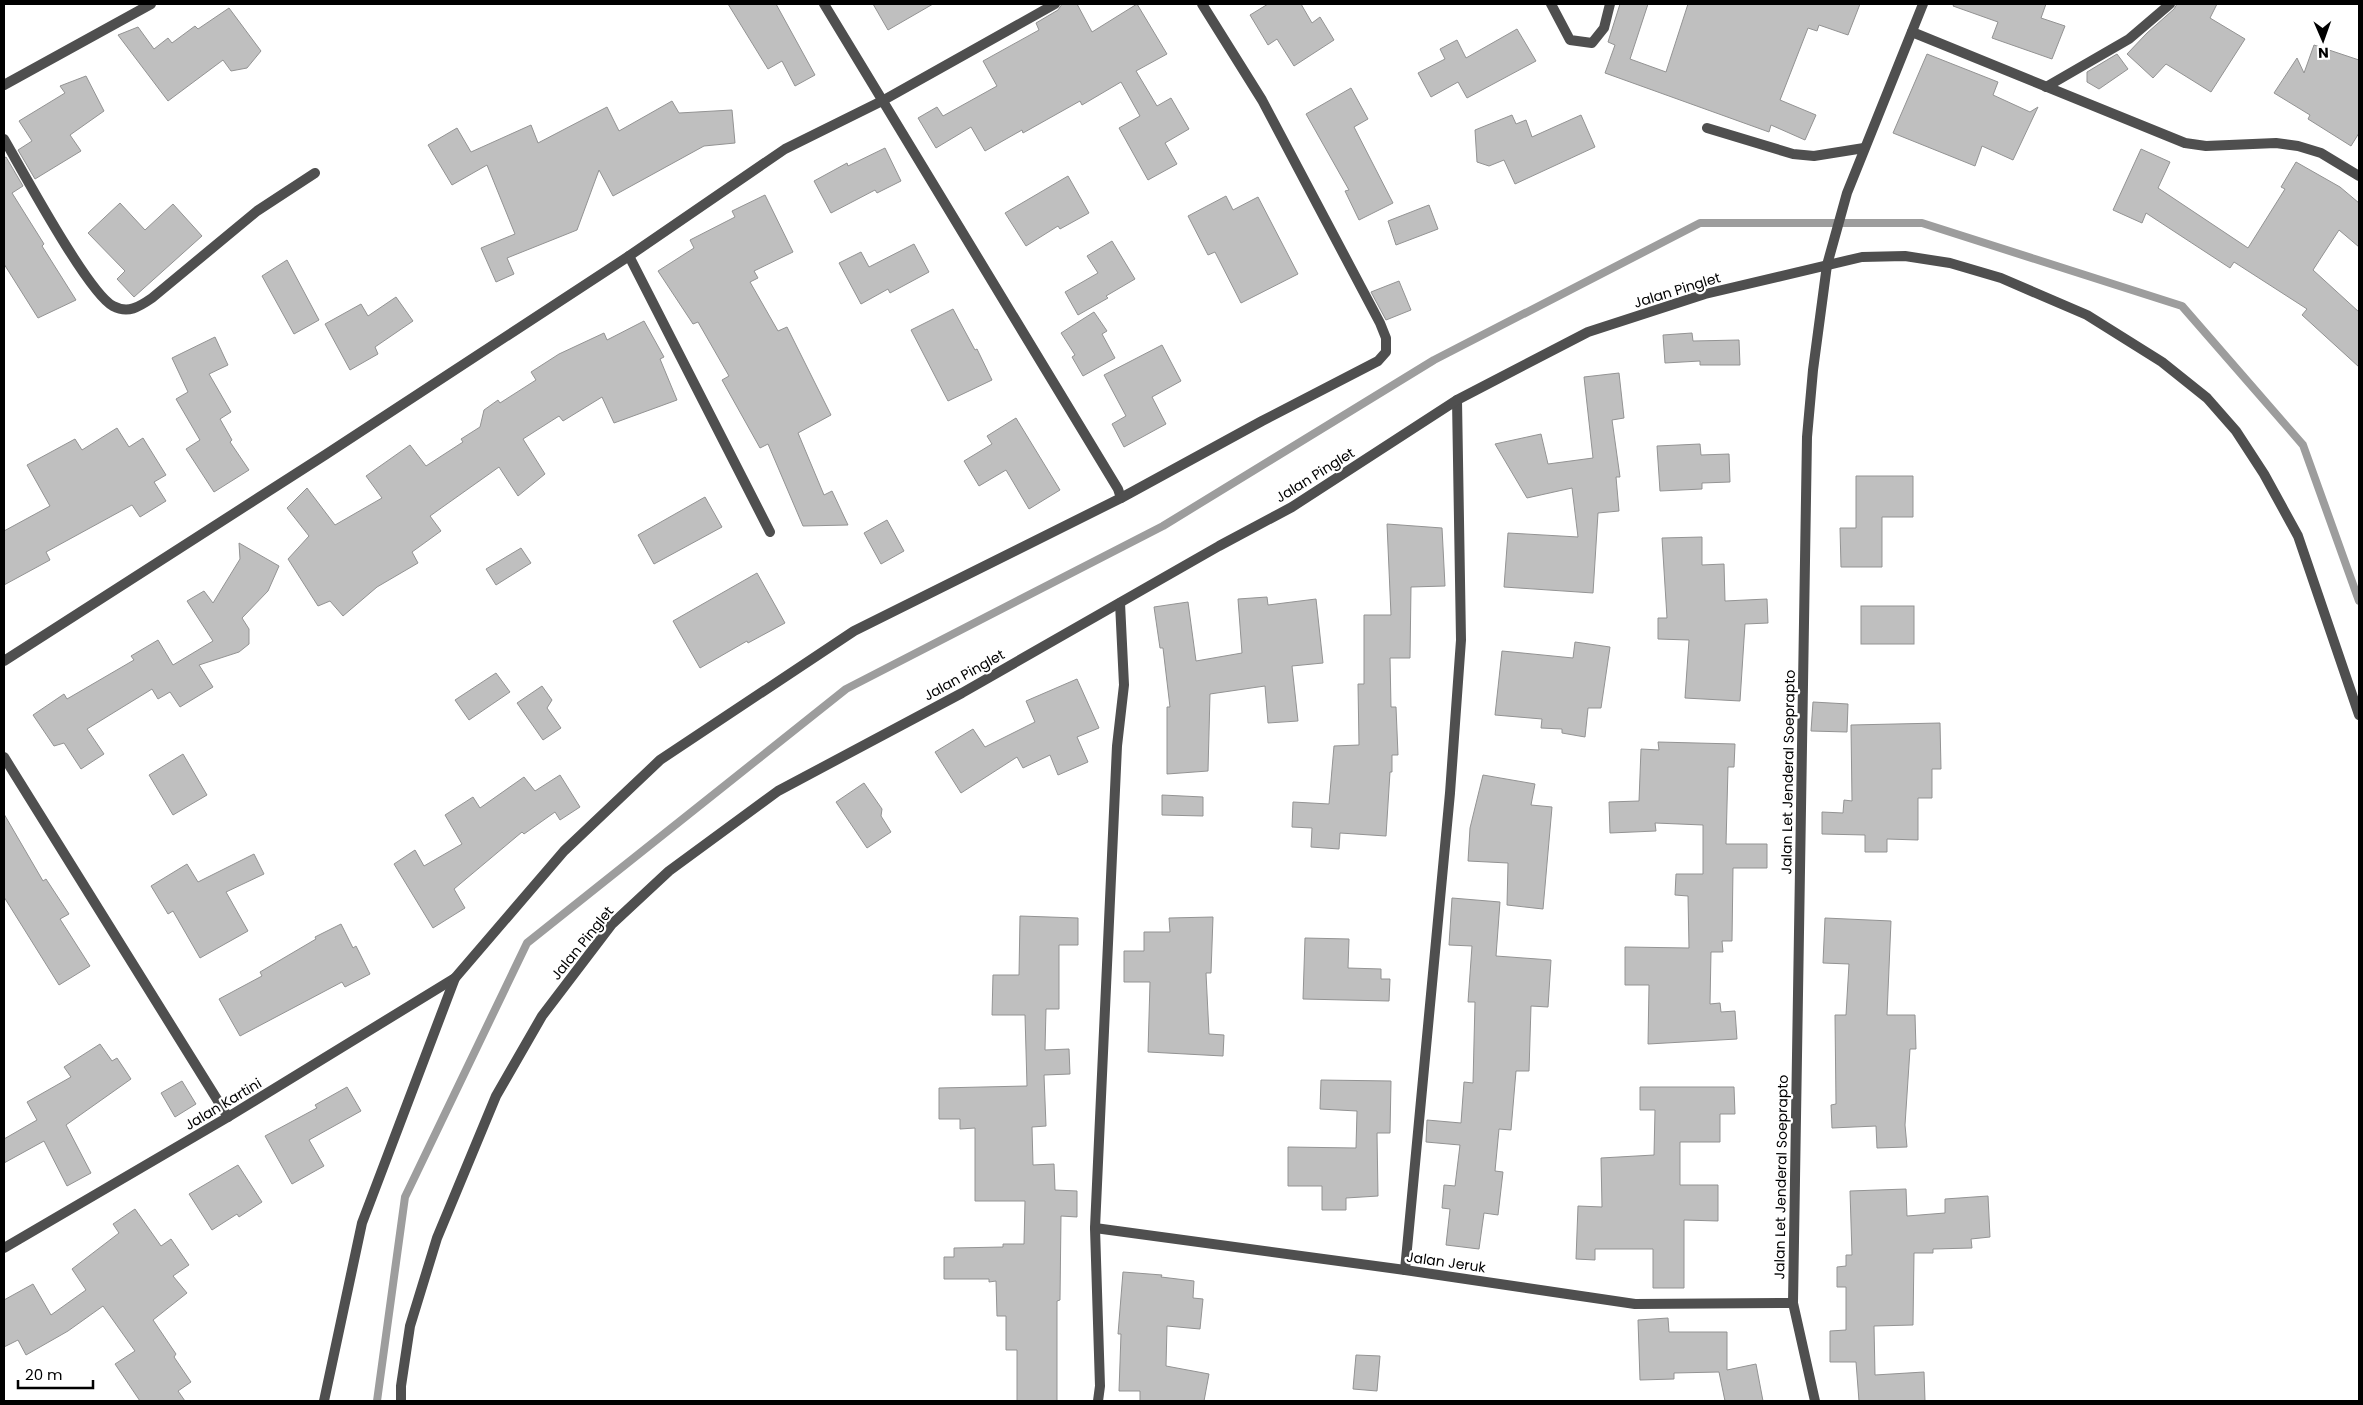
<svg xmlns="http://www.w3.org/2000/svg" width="2363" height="1405" font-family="Poppins,sans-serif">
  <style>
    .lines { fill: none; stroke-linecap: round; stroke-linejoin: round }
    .stream { stroke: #9d9d9d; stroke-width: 8 }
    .building { fill: #bfbfbf; stroke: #939393 }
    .minor { stroke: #4f4f4f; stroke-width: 10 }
    .labels { text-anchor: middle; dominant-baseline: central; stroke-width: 4.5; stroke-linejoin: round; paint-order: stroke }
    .street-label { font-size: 14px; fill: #000; stroke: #fff }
  </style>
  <rect width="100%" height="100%" fill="#fff"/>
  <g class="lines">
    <path class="stream" d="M 377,1401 L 405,1197 L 527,943 L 846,689 L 1163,526 L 1434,360 L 1700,223 L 1922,223 L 2182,306 L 2303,445 L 2359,601"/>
  </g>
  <g class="building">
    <path d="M 728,4 L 776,4 L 815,75 L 795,86 L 782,61 L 768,69 Z"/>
    <path d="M 873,4 L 933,4 L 888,30 Z"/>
    <path d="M 1062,4 L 1077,4 L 1092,32 L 1137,4 L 1167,54 L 1136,71 L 1157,106 L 1171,98 L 1189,129 L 1165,143 L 1177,164 L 1148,180 L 1119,128 L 1140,116 L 1121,82 L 1082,105 L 1080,101 L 1023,133 L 1022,130 L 985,151 L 971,127 L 936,148 L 918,118 L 937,107 L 943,116 L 997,86 L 983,61 L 1039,30 L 1036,23 L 1058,10 Z"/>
    <path d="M 1268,4 L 1301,4 L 1312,23 L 1320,17 L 1334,40 L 1294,66 L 1277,39 L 1268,45 L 1250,15 Z"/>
    <path d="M 1620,4 L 1648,4 L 1630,59 L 1666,72 L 1688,4 L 1860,4 L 1848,35 L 1819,25 L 1817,31 L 1808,28 L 1780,100 L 1816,115 L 1805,140 L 1771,125 L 1769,132 L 1605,73 L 1615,45 L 1608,42 Z"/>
    <path d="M 1954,4 L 2046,4 L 2041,18 L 2065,26 L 2052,59 L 1992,38 L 1998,22 L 1953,6 Z"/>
    <path d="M 2177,4 L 2217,4 L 2210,18 L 2245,39 L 2211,92 L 2166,64 L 2153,78 L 2127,54 L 2147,33 L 2174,9 Z"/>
    <path d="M 229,8 L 261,51 L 247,68 L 231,71 L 223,60 L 168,101 L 118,35 L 138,27 L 154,49 L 168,38 L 172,43 L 195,26 L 198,29 Z"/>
    <path d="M 1517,29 L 1536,61 L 1467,98 L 1458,82 L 1431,97 L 1418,73 L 1445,59 L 1440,49 L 1457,40 L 1466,58 Z"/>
    <path d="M 2314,45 L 2359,60 L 2359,133 L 2351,146 L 2308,119 L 2310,115 L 2274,93 L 2297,58 L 2304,73 Z"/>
    <path d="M 1927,54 L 1998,82 L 1993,95 L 2030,112 L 2038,107 L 2013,160 L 1982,146 L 1975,166 L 1893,133 Z"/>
    <path d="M 2117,54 L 2128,69 L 2099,89 L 2087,82 L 2087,72 Z"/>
    <path d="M 86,76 L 104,111 L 70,135 L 81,151 L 35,179 L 18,150 L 32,141 L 19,121 L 65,93 L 60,86 Z"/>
    <path d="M 1351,88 L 1368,119 L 1354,127 L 1393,203 L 1359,220 L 1345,191 L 1349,190 L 1306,114 Z"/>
    <path d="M 672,101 L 679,113 L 732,110 L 735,143 L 704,146 L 613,196 L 599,170 L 577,230 L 507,258 L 514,274 L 496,282 L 481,248 L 515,234 L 487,165 L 452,185 L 428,145 L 457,128 L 471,152 L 531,125 L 538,143 L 607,107 L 619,131 Z"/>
    <path d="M 1512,115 L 1516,124 L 1526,120 L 1532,137 L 1581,115 L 1595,147 L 1515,184 L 1504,160 L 1489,166 L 1477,162 L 1475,130 Z"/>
    <path d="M 885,148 L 901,181 L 877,193 L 875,190 L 831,213 L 814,181 L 847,163 L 848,166 Z"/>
    <path d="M 2141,149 L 2170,162 L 2158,188 L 2248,248 L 2285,189 L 2281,187 L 2296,162 L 2340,187 L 2359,203 L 2359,247 L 2339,230 L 2313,270 L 2359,312 L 2359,367 L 2302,315 L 2307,309 L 2234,262 L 2230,268 L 2146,213 L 2142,223 L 2113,210 Z"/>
    <path d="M 6,157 L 23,186 L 12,193 L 44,244 L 42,246 L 76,300 L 38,318 L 4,264 L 4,158 Z"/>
    <path d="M 1068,176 L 1089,213 L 1060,229 L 1058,226 L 1026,246 L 1005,213 Z"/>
    <path d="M 765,195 L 793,252 L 754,271 L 758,278 L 750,282 L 778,331 L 787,327 L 831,415 L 798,433 L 824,495 L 832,491 L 848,525 L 803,526 L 768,444 L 760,448 L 722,380 L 729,376 L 698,322 L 693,324 L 658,271 L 694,248 L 690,240 L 735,217 L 732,211 Z"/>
    <path d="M 1226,196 L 1233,210 L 1258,197 L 1298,274 L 1241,303 L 1215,252 L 1208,255 L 1188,216 Z"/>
    <path d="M 120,203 L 145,230 L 173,204 L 202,236 L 134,297 L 117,279 L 125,271 L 88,233 Z"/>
    <path d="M 1429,205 L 1438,229 L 1396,245 L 1388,221 Z"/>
    <path d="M 1112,241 L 1135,279 L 1106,296 L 1108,298 L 1078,315 L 1065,292 L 1098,273 L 1087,256 Z"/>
    <path d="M 914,244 L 929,272 L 890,293 L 888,289 L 861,304 L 839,263 L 861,252 L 869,267 Z"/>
    <path d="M 287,260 L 319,320 L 294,334 L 262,276 Z"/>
    <path d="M 1399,281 L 1411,310 L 1386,320 L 1371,292 Z"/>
    <path d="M 396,297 L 413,321 L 375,347 L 378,354 L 350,370 L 325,324 L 361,304 L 368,316 Z"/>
    <path d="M 953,309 L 975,350 L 977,349 L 992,380 L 948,401 L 911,330 Z"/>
    <path d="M 1094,312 L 1107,331 L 1102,334 L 1115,358 L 1083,376 L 1072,357 L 1075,355 L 1061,333 Z"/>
    <path d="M 644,321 L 664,357 L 660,359 L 677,400 L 614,423 L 602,397 L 563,421 L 559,416 L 523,439 L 545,474 L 518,496 L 499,467 L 430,516 L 441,531 L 412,552 L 418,563 L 377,587 L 343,616 L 330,601 L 318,606 L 288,559 L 309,536 L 287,508 L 307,488 L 335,525 L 382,498 L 366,476 L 410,445 L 426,466 L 463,442 L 461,439 L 480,427 L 484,410 L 498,400 L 500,403 L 536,380 L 531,372 L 559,354 L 604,333 L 607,340 Z"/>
    <path d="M 1692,333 L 1693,341 L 1739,340 L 1740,365 L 1700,365 L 1700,361 L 1665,363 L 1663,335 Z"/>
    <path d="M 215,337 L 228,365 L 209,374 L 231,412 L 220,419 L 232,440 L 230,442 L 249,470 L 214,492 L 186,449 L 200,440 L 176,399 L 188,392 L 172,358 Z"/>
    <path d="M 1162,345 L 1181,381 L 1152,397 L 1166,424 L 1124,447 L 1112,424 L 1126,416 L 1104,375 Z"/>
    <path d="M 1619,373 L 1624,418 L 1612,420 L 1620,477 L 1616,477 L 1619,511 L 1598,513 L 1593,593 L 1504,587 L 1508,533 L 1578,537 L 1572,488 L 1527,498 L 1495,444 L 1541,434 L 1548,464 L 1593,458 L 1584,377 Z"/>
    <path d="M 1016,418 L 1060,490 L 1029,509 L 1006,470 L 979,486 L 964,461 L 992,444 L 987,436 Z"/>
    <path d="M 117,428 L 129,447 L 143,438 L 166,475 L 154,482 L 166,501 L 140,517 L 132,505 L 46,552 L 50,560 L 4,585 L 4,531 L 50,506 L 27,465 L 75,439 L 82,450 Z"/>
    <path d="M 1700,444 L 1701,455 L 1729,454 L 1730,482 L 1702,483 L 1702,489 L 1660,491 L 1657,446 Z"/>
    <path d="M 1856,476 L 1913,476 L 1913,517 L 1882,517 L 1882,567 L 1841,567 L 1840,528 L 1856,528 Z"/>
    <path d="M 705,497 L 722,527 L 654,564 L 638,535 Z"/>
    <path d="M 887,520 L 904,551 L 881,564 L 864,533 Z"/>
    <path d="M 1387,524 L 1442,528 L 1445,586 L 1411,587 L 1410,658 L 1390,658 L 1391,707 L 1396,707 L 1398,755 L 1392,755 L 1392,772 L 1390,772 L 1386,836 L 1340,833 L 1339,849 L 1311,847 L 1312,828 L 1292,827 L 1293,802 L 1329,804 L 1334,746 L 1359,745 L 1358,684 L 1364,684 L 1364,615 L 1391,615 Z"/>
    <path d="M 1702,537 L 1702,565 L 1724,564 L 1725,601 L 1767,599 L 1768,623 L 1745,624 L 1740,701 L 1685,698 L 1689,640 L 1658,639 L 1658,618 L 1667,618 L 1662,538 Z"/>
    <path d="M 239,543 L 279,566 L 268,591 L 242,618 L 249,629 L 249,644 L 239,652 L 199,665 L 213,687 L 180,707 L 170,692 L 158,699 L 152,689 L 87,729 L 104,754 L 81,769 L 64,743 L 54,746 L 33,715 L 64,694 L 67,699 L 134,660 L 131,656 L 158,640 L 173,665 L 213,641 L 187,601 L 204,591 L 213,603 L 240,559 Z"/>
    <path d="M 521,548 L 531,563 L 496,585 L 486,569 Z"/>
    <path d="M 757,573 L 785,623 L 748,643 L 747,641 L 700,668 L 673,621 Z"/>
    <path d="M 1267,597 L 1268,605 L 1316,599 L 1323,663 L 1292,666 L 1298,721 L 1268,723 L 1265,686 L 1210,694 L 1208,771 L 1167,774 L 1167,707 L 1170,707 L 1163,648 L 1160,648 L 1154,607 L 1188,602 L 1196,661 L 1242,653 L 1238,599 Z"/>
    <rect x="1861" y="606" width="53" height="38"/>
    <path d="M 1575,642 L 1610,647 L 1601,708 L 1588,708 L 1585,737 L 1562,733 L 1562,729 L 1541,728 L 1542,719 L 1495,715 L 1502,651 L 1573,658 Z"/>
    <path d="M 496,673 L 510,692 L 469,720 L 455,700 Z"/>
    <path d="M 1077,679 L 1099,728 L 1077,737 L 1088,762 L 1058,775 L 1050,755 L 1023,768 L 1017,757 L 961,793 L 935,752 L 973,729 L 985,747 L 1035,722 L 1026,701 Z"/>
    <path d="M 542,686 L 552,700 L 547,708 L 561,728 L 543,740 L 517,703 Z"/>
    <path d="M 1813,702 L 1848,704 L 1847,732 L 1811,731 Z"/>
    <path d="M 1940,723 L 1941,769 L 1932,769 L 1932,798 L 1918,798 L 1918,840 L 1887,839 L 1887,852 L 1865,852 L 1865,835 L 1822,834 L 1822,812 L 1843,813 L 1844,800 L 1852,801 L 1851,725 Z"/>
    <path d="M 1658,742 L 1735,744 L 1734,767 L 1728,767 L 1726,844 L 1767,844 L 1767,868 L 1733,868 L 1732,941 L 1722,941 L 1723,952 L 1711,952 L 1710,1004 L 1720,1003 L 1721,1012 L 1735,1011 L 1737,1039 L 1648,1044 L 1649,985 L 1625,985 L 1625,947 L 1689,948 L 1688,896 L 1675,895 L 1676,874 L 1703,874 L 1703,825 L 1655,823 L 1656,831 L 1610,833 L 1609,802 L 1639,801 L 1641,749 L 1659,750 Z"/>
    <path d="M 183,754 L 207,795 L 173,815 L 149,775 Z"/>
    <path d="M 560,775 L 580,807 L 560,820 L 555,812 L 524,834 L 522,832 L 454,889 L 465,908 L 433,928 L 394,864 L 415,850 L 424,866 L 462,844 L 445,815 L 473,797 L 480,808 L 524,777 L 535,791 Z"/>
    <path d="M 1483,775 L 1535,784 L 1531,805 L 1552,807 L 1543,909 L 1507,905 L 1508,863 L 1468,861 L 1470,828 Z"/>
    <path d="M 864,783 L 882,809 L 881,816 L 891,832 L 867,848 L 836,802 Z"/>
    <path d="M 1162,795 L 1203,797 L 1203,816 L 1162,815 Z"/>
    <path d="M 4,814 L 43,881 L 46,879 L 69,914 L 60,919 L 90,966 L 59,985 L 4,897 Z"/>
    <path d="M 254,854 L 264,874 L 226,892 L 248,931 L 200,958 L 173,911 L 168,914 L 151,886 L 187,864 L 198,882 Z"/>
    <path d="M 1452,898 L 1500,902 L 1496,956 L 1551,960 L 1548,1007 L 1531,1006 L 1529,1071 L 1516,1071 L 1511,1130 L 1499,1129 L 1495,1171 L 1503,1172 L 1498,1215 L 1484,1213 L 1479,1249 L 1446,1245 L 1450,1209 L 1442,1208 L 1444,1185 L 1455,1186 L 1460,1145 L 1426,1142 L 1427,1120 L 1461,1123 L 1464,1082 L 1473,1083 L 1475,1002 L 1468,1002 L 1472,946 L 1449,945 Z"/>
    <path d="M 1020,916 L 1078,918 L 1078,945 L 1059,945 L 1059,1009 L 1046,1009 L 1045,1050 L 1069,1049 L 1070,1074 L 1044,1075 L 1046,1126 L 1032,1127 L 1033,1165 L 1054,1164 L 1055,1190 L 1077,1191 L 1077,1217 L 1061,1216 L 1060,1300 L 1057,1301 L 1057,1401 L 1017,1401 L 1017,1350 L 1006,1350 L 1006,1316 L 997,1316 L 996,1281 L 989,1282 L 989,1279 L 944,1279 L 944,1257 L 954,1257 L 954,1248 L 1003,1247 L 1003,1244 L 1024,1244 L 1025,1201 L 975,1201 L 975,1128 L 960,1129 L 960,1119 L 939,1119 L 939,1088 L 1027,1086 L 1025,1015 L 992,1015 L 993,975 L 1019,975 Z"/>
    <path d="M 1213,917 L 1211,973 L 1206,973 L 1209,1034 L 1224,1035 L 1223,1056 L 1148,1052 L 1150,982 L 1124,982 L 1124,951 L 1144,951 L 1144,932 L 1170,932 L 1169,918 Z"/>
    <path d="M 1825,918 L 1891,921 L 1887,1015 L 1915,1015 L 1916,1049 L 1910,1049 L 1905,1125 L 1907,1147 L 1877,1148 L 1876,1126 L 1832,1128 L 1831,1105 L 1836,1104 L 1835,1015 L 1846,1015 L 1849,964 L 1823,963 Z"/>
    <path d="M 341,924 L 353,948 L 356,946 L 370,974 L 345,987 L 342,982 L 240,1036 L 219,999 L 262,976 L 260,972 L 316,939 L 315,937 Z"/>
    <path d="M 1305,938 L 1349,939 L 1348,968 L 1381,969 L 1381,979 L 1390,979 L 1389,1001 L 1303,999 Z"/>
    <path d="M 100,1044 L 112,1061 L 117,1058 L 131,1079 L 66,1125 L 91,1173 L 67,1186 L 44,1141 L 4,1163 L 4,1139 L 37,1120 L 27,1102 L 71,1077 L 64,1067 Z"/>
    <path d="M 1321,1080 L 1391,1081 L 1390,1133 L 1377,1133 L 1378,1196 L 1346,1198 L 1346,1210 L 1322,1210 L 1322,1186 L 1288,1186 L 1288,1147 L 1356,1148 L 1357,1111 L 1320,1109 Z"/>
    <path d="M 182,1081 L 196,1104 L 175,1117 L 161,1093 Z"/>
    <path d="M 347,1087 L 361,1111 L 309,1140 L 324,1166 L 292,1184 L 265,1136 L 317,1108 L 315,1105 Z"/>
    <path d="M 1640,1087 L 1734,1087 L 1735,1114 L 1720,1114 L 1720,1142 L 1680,1142 L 1680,1185 L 1718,1185 L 1718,1221 L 1684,1220 L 1684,1288 L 1653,1288 L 1653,1249 L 1595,1249 L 1595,1260 L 1576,1259 L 1578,1206 L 1602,1207 L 1601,1158 L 1654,1155 L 1655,1110 L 1640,1110 Z"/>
    <path d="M 238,1165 L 262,1202 L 239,1217 L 237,1214 L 212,1230 L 189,1194 Z"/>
    <path d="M 1906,1189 L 1907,1216 L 1945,1213 L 1945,1199 L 1988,1196 L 1990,1237 L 1971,1239 L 1972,1248 L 1933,1249 L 1933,1253 L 1914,1253 L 1913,1325 L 1874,1326 L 1875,1375 L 1924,1372 L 1925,1401 L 1859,1401 L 1856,1362 L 1830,1362 L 1830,1331 L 1846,1330 L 1846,1287 L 1837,1287 L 1837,1267 L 1846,1266 L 1846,1255 L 1852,1255 L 1850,1191 Z"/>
    <path d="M 135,1209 L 161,1246 L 171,1239 L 189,1265 L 173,1276 L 187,1293 L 153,1320 L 176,1354 L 174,1357 L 191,1382 L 178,1391 L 185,1401 L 140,1401 L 115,1364 L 135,1351 L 103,1306 L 68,1331 L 26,1355 L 18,1340 L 4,1347 L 4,1300 L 33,1284 L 51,1315 L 86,1290 L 72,1269 L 119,1233 L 113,1224 Z"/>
    <path d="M 1123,1272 L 1162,1275 L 1161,1277 L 1194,1281 L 1193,1298 L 1203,1299 L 1200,1329 L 1167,1326 L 1166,1366 L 1209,1374 L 1204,1401 L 1140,1401 L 1140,1391 L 1119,1391 L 1121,1334 L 1118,1334 Z"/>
    <path d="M 1668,1318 L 1669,1332 L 1727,1332 L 1727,1370 L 1756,1364 L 1763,1401 L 1725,1401 L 1719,1372 L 1674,1373 L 1674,1379 L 1640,1380 L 1638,1320 Z"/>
    <path d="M 1356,1355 L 1380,1356 L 1377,1391 L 1353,1389 Z"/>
  </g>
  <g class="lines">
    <g class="minor">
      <path d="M 824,4 L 1118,489 L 1121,498"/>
      <path d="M 1551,4 L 1570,40 L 1592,43 L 1604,28 L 1610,4"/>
      <path d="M 1912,32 L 2185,143 L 2206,146 L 2276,143 L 2298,146 L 2321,153 L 2359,176"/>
      <path d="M 4,85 L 151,4"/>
      <path d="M 2046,87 L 2129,39 L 2170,4"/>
      <path d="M 1707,128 L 1793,154 L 1814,156 L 1864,148"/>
      <path d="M 4,139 C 22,170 88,293 113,306 C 128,314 139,307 152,298 L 257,211 L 315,173"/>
      <path d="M 629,256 L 770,532"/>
      <path d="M 4,661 L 325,455 L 629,256 L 785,149 L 882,101 L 1055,4"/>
      <path d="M 4,757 L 228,1117"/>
      <path d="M 1095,1228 L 1405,1270 L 1635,1304 L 1793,1303"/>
      <path d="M 4,1248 L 228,1117 L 455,978"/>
      <path d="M 1405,1270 L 1450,793 L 1461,640 L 1457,400"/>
      <path d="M 324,1401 L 362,1223 L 455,978 L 564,851 L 660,760 L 854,631 L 1121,498 L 1262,421 L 1378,361 L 1386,352 L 1386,338 L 1380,323 L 1262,100 L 1202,4"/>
      <path d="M 401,1401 L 401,1386 L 410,1326 L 437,1238 L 496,1096 L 542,1016 L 612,924 L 669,871 L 778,791 L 962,693 L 1219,546 L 1292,507 L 1457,400 L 1588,332 L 1705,294 L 1862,257 L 1905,256 L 1950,263 L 2001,278 L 2087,315 L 2162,362 L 2207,398 L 2236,431 L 2264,474 L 2298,536 L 2359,715"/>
      <path d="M 1098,1401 L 1100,1386 L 1095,1228 L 1117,746 L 1124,685 L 1120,603"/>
      <path d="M 1815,1401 L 1793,1303 L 1807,437 L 1813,370 L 1827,265 L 1847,193 L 1923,4"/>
    </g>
  </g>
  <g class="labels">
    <g class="street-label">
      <text transform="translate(1677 290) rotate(-17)">Jalan Pinglet</text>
      <text transform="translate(1315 475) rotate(-32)">Jalan Pinglet</text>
      <text transform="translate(964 675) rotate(-29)">Jalan Pinglet</text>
      <text transform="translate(1788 772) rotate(-89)">Jalan Let Jenderal Soeprapto</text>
      <text transform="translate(582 943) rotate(-51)">Jalan Pinglet</text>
      <text transform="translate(223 1104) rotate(-31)">Jalan Kartini</text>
      <text transform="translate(1781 1177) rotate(-89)">Jalan Let Jenderal Soeprapto</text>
      <text transform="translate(1446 1262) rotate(8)">Jalan Jeruk</text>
    </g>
  </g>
  <rect width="2363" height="1405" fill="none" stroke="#000000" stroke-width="10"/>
  <g transform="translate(2323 40) rotate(178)" stroke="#ffffff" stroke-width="4" paint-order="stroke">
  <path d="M0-4L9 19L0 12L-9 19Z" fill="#000000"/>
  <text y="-8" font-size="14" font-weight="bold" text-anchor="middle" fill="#000000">N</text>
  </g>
  <path d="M18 1380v8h75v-8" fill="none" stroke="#000000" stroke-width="2.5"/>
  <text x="25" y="1380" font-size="15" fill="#000000" stroke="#ffffff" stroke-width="4" paint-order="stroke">20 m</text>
</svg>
